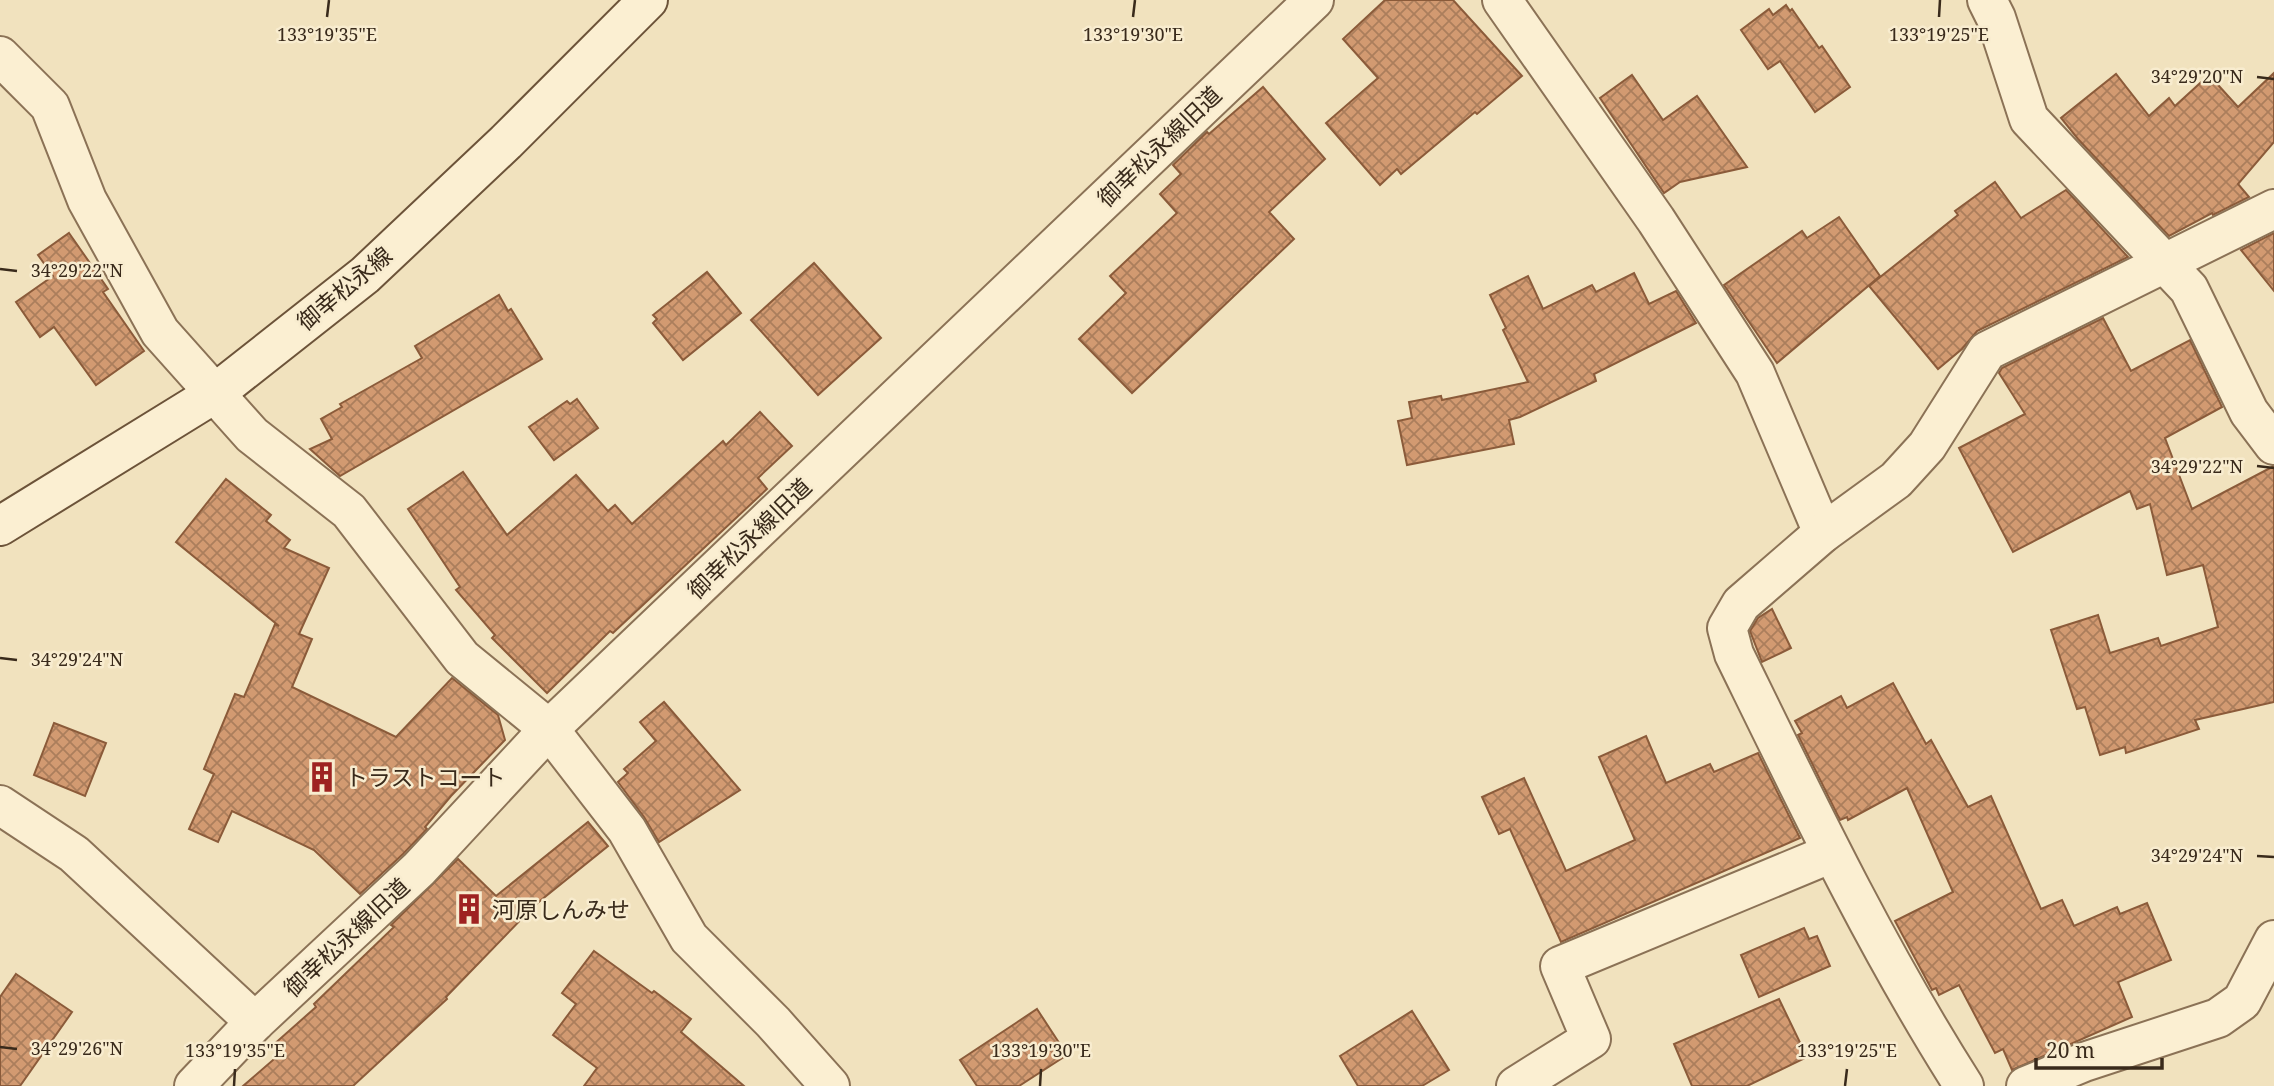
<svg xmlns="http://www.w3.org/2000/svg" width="2274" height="1086" font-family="'Noto Serif','Noto Sans JP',serif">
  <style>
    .building { fill: url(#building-cross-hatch); stroke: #8b5b3a; stroke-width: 2 }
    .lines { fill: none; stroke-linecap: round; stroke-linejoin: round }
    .minor-casing { stroke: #8b7256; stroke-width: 42 }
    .secondary-casing { stroke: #6c5339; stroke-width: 42 }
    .minor { stroke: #fbefd2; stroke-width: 38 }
    .secondary { stroke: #fbefd2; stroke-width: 38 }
    .ticks { fill: none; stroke: #392a1b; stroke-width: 2.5 }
    .labels { text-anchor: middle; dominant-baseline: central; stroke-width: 5; stroke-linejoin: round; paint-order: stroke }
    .street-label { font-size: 23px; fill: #392a1b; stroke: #f8eccf }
    .poi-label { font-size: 23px; fill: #392a1b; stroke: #f8eccf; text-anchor: start }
    .ticks-label { font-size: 18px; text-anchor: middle; fill: #392a1b; stroke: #f8eccf; stroke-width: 5; stroke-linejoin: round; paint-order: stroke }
  </style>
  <defs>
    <pattern id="building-cross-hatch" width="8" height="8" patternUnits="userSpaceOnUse" patternTransform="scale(1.75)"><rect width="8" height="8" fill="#d29a71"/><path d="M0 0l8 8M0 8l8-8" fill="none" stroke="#ab7e5c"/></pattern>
  </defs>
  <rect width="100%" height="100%" fill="#f1e2be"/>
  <g class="building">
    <path d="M 1385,0 L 1453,0 L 1522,76 L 1477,114 L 1475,112 L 1401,174 L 1397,169 L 1380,185 L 1326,123 L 1378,78 L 1343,39 Z"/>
    <path d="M 1786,5 L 1790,11 L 1792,9 L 1819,48 L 1822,46 L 1850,87 L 1815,112 L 1780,61 L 1768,69 L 1741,30 L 1769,9 L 1773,15 Z"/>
    <path d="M 2274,73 L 2274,142 L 2238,184 L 2249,197 L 2213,215 L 2212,213 L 2169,236 L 2078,139 L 2061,118 L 2116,74 L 2149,116 L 2169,98 L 2175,106 L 2209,75 L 2238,107 Z"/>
    <path d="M 1632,75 L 1663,120 L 1697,96 L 1747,167 L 1680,182 L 1664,193 L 1600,98 Z"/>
    <path d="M 1263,87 L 1325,159 L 1269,212 L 1294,239 L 1132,393 L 1079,339 L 1126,293 L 1110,276 L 1177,213 L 1160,194 L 1181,174 L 1173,165 L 1207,132 L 1209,134 Z"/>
    <path d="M 1995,182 L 2021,218 L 2066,190 L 2128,257 L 1977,331 L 1962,349 L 1938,369 L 1869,286 L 1958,215 L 1955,211 Z"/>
    <path d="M 1839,217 L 1880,276 L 1777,363 L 1724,285 L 1802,231 L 1807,238 Z"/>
    <path d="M 69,233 L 108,289 L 103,292 L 144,351 L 96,385 L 54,327 L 40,337 L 16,302 L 53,276 L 38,255 Z"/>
    <path d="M 2274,233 L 2274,291 L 2241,250 Z"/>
    <path d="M 814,263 L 881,338 L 818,395 L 751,320 Z"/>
    <path d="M 707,272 L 741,313 L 683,360 L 653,323 L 657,319 L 653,315 Z"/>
    <path d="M 1634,273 L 1649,304 L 1676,291 L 1696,323 L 1594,374 L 1596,381 L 1520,417 L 1509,420 L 1514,444 L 1407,465 L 1398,421 L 1412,418 L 1409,402 L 1441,396 L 1442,400 L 1528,382 L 1503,330 L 1506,328 L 1490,295 L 1528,276 L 1543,309 L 1592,285 L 1596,292 Z"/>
    <path d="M 499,295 L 508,311 L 511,309 L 542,359 L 340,476 L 310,449 L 332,439 L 321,419 L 342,407 L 340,404 L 422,358 L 415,346 Z"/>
    <path d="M 2103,318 L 2131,371 L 2190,340 L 2222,407 L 2165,438 L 2192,509 L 2274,466 L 2274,702 L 2195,720 L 2199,729 L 2126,753 L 2125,747 L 2100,755 L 2085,707 L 2077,709 L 2051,630 L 2098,615 L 2110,653 L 2158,638 L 2161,646 L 2218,627 L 2203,565 L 2167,575 L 2150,504 L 2137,509 L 2130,491 L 2013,552 L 1959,448 L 2025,414 L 1999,373 L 2002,368 Z"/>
    <path d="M 577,399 L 598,428 L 554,460 L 529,427 L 567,401 L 570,404 Z"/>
    <path d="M 760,412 L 792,446 L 758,478 L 767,489 L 613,633 L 610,631 L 547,693 L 492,638 L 495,635 L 456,590 L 460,587 L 408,509 L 463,472 L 507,535 L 576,475 L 608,511 L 615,505 L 632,524 L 723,441 L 726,445 Z"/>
    <path d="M 226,479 L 271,515 L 266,521 L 290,540 L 284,548 L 329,568 L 299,634 L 312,639 L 292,687 L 396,737 L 452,678 L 498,715 L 505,740 L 451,796 L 425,827 L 427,829 L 403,854 L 360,894 L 314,850 L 232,811 L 218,842 L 189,829 L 214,774 L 204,769 L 235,694 L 244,697 L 275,624 L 279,626 L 176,542 Z"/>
    <path d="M 1772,609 L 1791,648 L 1762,662 L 1750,631 L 1758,618 Z"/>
    <path d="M 1893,683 L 1926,744 L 1931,740 L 1968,807 L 1991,796 L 2041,909 L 2062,900 L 2074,926 L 2117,907 L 2120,914 L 2147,903 L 2171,960 L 2118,982 L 2132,1017 L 2012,1070 L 2003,1049 L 1995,1053 L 1959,985 L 1939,995 L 1936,988 L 1932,990 L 1895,921 L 1953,892 L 1907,788 L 1848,820 L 1847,817 L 1840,820 L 1798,735 L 1802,733 L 1795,721 L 1841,696 L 1847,708 Z"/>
    <path d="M 664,702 L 740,790 L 659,842 L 644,817 L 618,782 L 628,773 L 624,769 L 656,741 L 640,722 Z"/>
    <path d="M 54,723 L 106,743 L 85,796 L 34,775 Z"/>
    <path d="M 1646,736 L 1666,783 L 1710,764 L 1714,772 L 1758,753 L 1800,838 L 1561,942 L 1510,829 L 1499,834 L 1482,797 L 1524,778 L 1566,871 L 1635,840 L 1599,757 Z"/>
    <path d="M 588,822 L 608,846 L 535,905 L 446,997 L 447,999 L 353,1086 L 243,1086 L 280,1054 L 272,1046 L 316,1007 L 314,1004 L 394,927 L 391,925 L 458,859 L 496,896 Z"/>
    <path d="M 1804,928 L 1809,939 L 1817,936 L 1830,966 L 1759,997 L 1741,955 Z"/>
    <path d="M 594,951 L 652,993 L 654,991 L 691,1019 L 681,1032 L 744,1086 L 584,1086 L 597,1068 L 553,1035 L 576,1004 L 562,993 Z"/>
    <path d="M 16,974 L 72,1012 L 20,1086 L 0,1086 L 0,997 Z"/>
    <path d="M 1779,999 L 1807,1057 L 1747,1086 L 1692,1086 L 1674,1044 Z"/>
    <path d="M 1037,1009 L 1067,1055 L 1019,1086 L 977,1086 L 960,1060 Z"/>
    <path d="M 1412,1011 L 1449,1070 L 1422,1086 L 1358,1086 L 1340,1056 Z"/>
  </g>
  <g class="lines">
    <defs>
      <g id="minor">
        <path d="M 1502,0 L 1656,220 L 1755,373 L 1823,533"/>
        <path d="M 1987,0 L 1996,18 L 2029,119 L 2189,289 L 2249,412 L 2274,445"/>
        <path d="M 0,56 L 50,106 L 87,200 L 160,332 L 252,435 L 349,511 L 462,658 L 549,729 L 627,830 L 689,938 L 773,1022 L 830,1086"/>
        <path d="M 0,805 L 74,854 L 255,1022"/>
        <path d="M 194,1086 L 255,1022 L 419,869 L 549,729 L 1314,0"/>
        <path d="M 1516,1086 L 1591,1039 L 1560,966 L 1832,853"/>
        <path d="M 1964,1086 C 1876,948 1806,801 1734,654 L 1727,628 L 1741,604 L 1823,533 L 1896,480 L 1927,446 L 1987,351 L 2274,209"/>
        <path d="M 2026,1086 L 2084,1062 L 2218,1018 L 2242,1001 L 2274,940"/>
      </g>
      <path id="secondary" d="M 0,526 L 214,394 L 365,275 L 506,142 L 648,0"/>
    </defs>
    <use href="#minor" class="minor-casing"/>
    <use href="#secondary" class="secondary-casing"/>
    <use href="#minor" class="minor"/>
    <use href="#secondary" class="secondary"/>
  </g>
  <path class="ticks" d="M 327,17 L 329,0M 1133,17 L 1135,0M 1939,17 L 1940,0M 2257,77 L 2274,79M 0,269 L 17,271M 2257,466 L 2274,468M 0,658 L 17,660M 2257,856 L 2274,857M 0,1047 L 17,1049M 234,1086 L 235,1069M 1040,1086 L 1041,1069M 1845,1086 L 1847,1069"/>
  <defs>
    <symbol id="building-bare" viewBox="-9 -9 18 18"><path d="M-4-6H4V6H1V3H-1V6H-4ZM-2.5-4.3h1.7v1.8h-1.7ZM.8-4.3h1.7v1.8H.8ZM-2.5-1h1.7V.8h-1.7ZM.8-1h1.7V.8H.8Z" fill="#9e2221" stroke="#f8eccf" stroke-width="2.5" paint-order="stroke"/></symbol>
  </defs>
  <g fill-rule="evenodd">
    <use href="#building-bare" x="300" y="755" width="44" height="44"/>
    <use href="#building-bare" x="447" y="887" width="44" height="44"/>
  </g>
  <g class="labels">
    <g class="street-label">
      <text transform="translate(1159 146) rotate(-44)">御幸松永線旧道</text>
      <text transform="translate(344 288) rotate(-40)">御幸松永線</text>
      <text transform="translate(749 538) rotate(-44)">御幸松永線旧道</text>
      <text transform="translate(346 937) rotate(-43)">御幸松永線旧道</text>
    </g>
    <g class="poi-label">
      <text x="345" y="777">トラストコート</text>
      <text x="492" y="909">河原しんみせ</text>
    </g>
  </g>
  <g class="ticks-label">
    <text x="327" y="41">133°19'35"E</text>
    <text x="1133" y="41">133°19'30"E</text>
    <text x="1939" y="41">133°19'25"E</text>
    <text x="2197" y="83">34°29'20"N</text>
    <text x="77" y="277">34°29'22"N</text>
    <text x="2197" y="473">34°29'22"N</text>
    <text x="77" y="666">34°29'24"N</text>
    <text x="2197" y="862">34°29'24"N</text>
    <text x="77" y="1055">34°29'26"N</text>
    <text x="235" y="1057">133°19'35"E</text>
    <text x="1041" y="1057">133°19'30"E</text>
    <text x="1847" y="1057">133°19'25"E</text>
  </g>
  <path d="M2036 1058v10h126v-10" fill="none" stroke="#392a1b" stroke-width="3.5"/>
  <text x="2046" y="1058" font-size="21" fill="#392a1b" stroke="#f8eccf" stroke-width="5" paint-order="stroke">20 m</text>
</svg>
